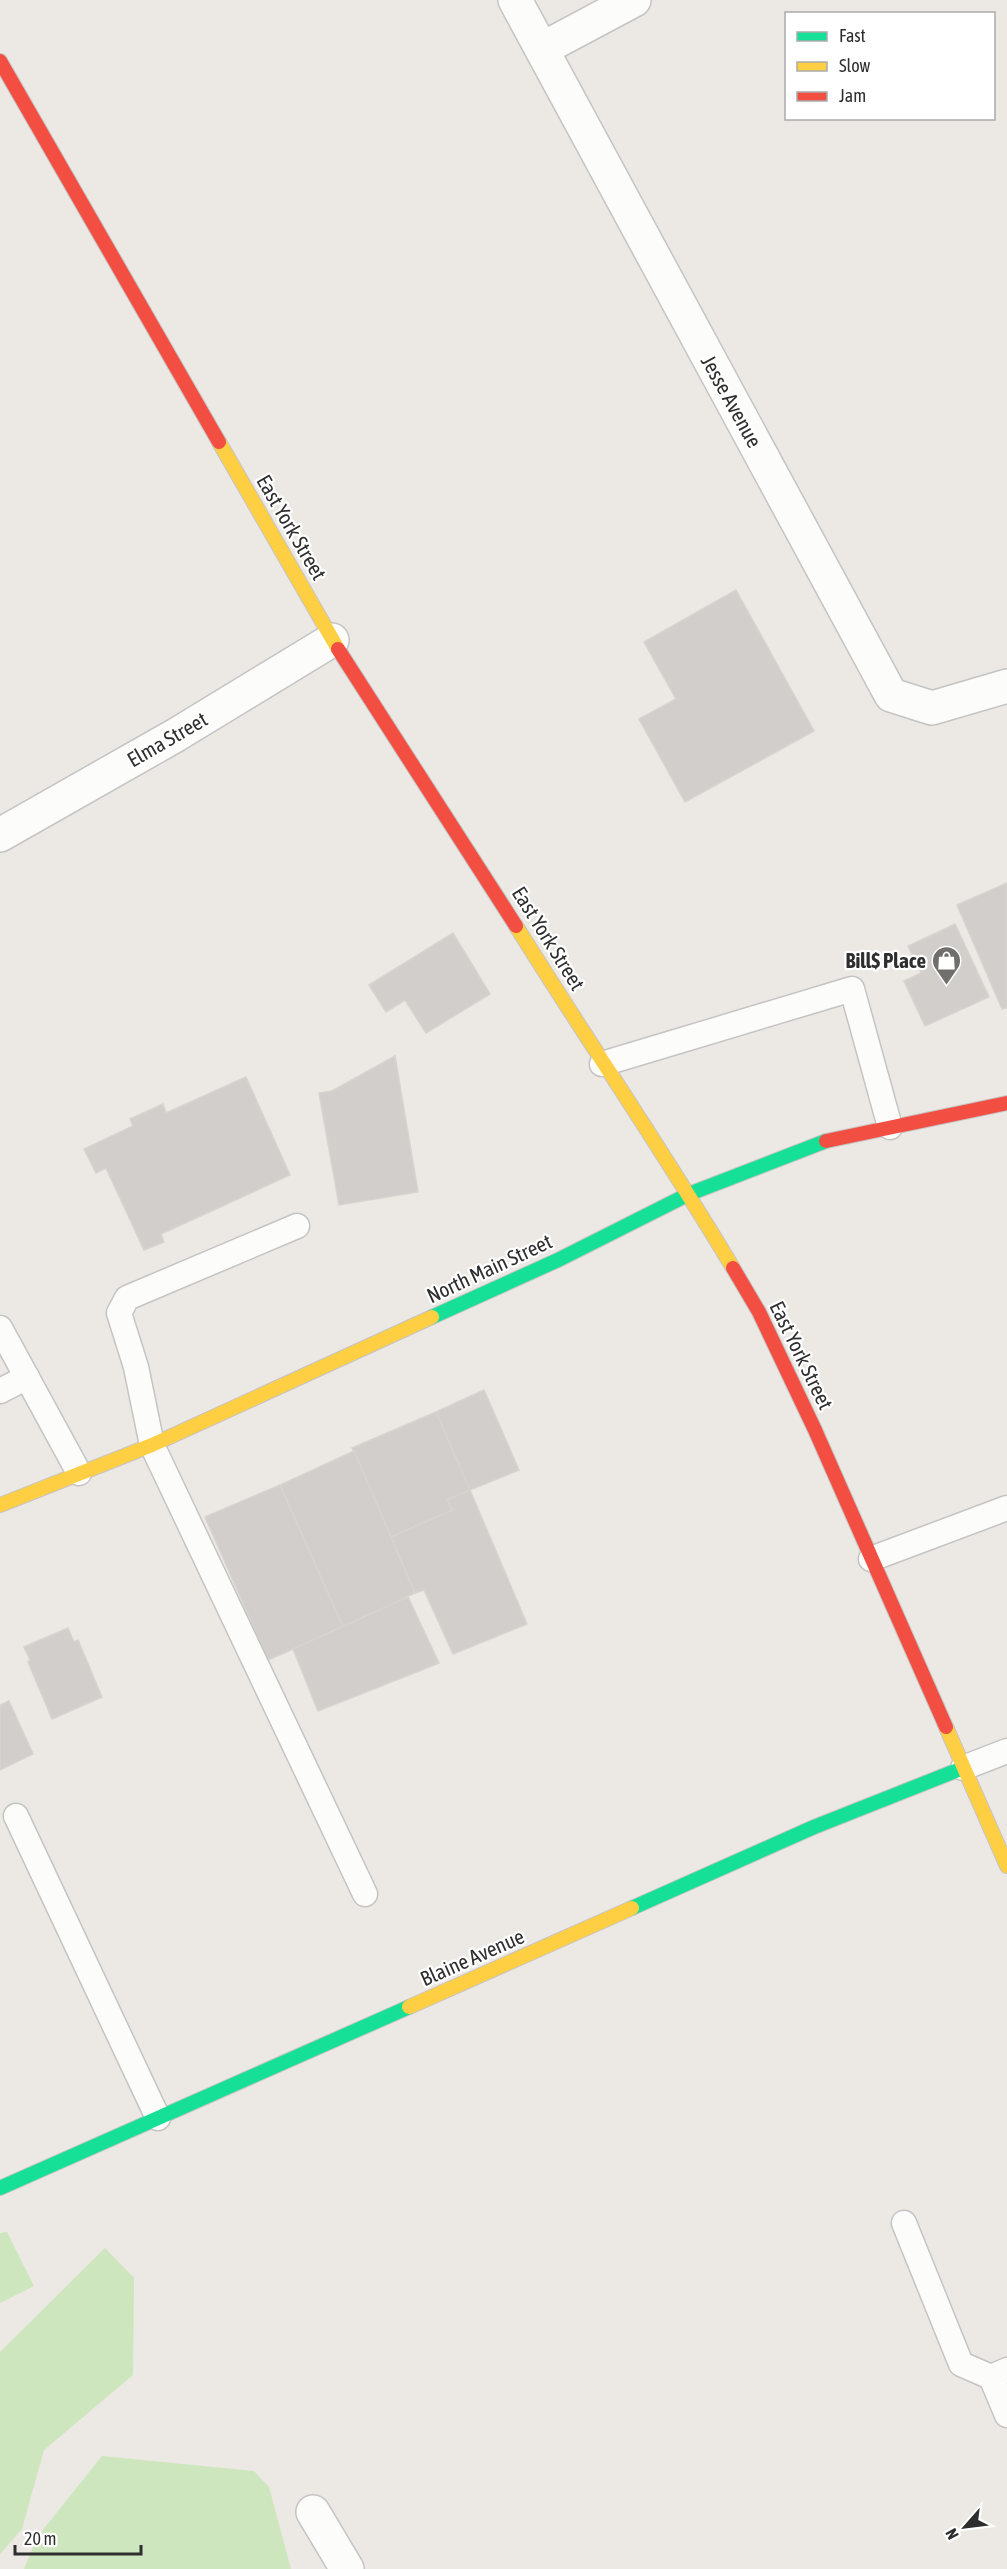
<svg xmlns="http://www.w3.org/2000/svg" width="1007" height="2569" font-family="'Asap Condensed',sans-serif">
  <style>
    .green { fill: #cee6be }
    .building { fill: #d1cecb; stroke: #d7d4d0; stroke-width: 1.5 }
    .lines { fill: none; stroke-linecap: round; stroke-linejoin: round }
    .lane-casing { stroke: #c5c4c5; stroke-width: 27 }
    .street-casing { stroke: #c5c4c5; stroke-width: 36 }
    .fast-casing { stroke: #c5c4c5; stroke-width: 16 }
    .slow-casing { stroke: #c5c4c5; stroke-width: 16 }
    .jam-casing { stroke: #c5c4c5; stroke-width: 16 }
    .lane { stroke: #fcfcfb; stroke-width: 24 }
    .street { stroke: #fcfcfb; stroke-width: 33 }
    .fast { stroke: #16e098; stroke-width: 14 }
    .slow { stroke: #ffcf43; stroke-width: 14 }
    .jam { stroke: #f24e42; stroke-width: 14 }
    .labels { text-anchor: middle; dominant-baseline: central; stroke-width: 4.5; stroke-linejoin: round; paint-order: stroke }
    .street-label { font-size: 21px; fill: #2e2e2e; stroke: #fff }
    .poi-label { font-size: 21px; font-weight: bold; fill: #2e2e2e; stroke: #fff; text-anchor: end }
  </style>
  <rect width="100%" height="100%" fill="#ece8e4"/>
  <g class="green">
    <path d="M 7,2232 L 34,2286 L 0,2303 L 0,2233 Z"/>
    <path d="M 105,2248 L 134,2278 L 133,2375 L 44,2450 L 22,2529 L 0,2554 L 0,2352 Z"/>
    <path d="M 102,2456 L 254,2471 L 269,2487 L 291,2569 L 24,2569 L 38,2536 Z"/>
  </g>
  <g class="building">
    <path d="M 736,590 L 814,731 L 685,802 L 639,719 L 676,699 L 644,642 Z"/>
    <path d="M 1007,883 L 1007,1008 L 1002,1009 L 957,905 Z"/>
    <path d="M 955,924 L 989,997 L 925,1026 L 904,981 L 921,973 L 908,946 Z"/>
    <path d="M 453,933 L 490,994 L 426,1033 L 405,1000 L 386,1012 L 369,985 Z"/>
    <path d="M 395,1056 L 418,1192 L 339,1205 L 319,1093 L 332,1091 Z"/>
    <path d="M 246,1077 L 290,1175 L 161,1234 L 164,1242 L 144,1250 L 106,1168 L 96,1173 L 84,1149 L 133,1126 L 130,1119 L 163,1104 L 166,1113 Z"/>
    <path d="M 484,1390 L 519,1470 L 470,1490 L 436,1412 Z"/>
    <path d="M 436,1412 L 470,1490 L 447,1500 L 453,1510 L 391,1537 L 352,1448 Z"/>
    <path d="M 354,1451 L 415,1593 L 343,1627 L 280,1485 Z"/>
    <path d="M 280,1485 L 343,1627 L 268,1660 L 205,1517 Z"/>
    <path d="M 470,1490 L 527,1624 L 453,1654 L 424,1590 L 415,1593 L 391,1537 L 453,1510 L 447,1500 Z"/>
    <path d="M 408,1597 L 439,1663 L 318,1711 L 293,1649 Z"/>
    <path d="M 68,1628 L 74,1642 L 78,1640 L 102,1697 L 52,1719 L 28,1662 L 30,1660 L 24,1647 Z"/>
    <path d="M 9,1701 L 33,1754 L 0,1770 L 0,1705 Z"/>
  </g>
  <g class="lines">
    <defs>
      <g id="lane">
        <path d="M 602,1064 L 852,989 L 890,1127"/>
        <path d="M 297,1226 L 127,1298 L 119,1313 L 136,1367 L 152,1445 L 365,1894"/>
        <path d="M 0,1328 L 79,1473"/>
        <path d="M 0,1391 L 27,1377"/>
        <path d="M 871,1559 L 1007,1508"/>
        <path d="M 963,1768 L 1007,1751"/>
        <path d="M 16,1816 L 158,2118"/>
        <path d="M 904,2223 L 961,2364 L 991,2377 L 1007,2370"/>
        <path d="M 991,2377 L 1007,2415"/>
      </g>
      <g id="street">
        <path d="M 515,0 L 891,695 L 932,708 L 1007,686"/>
        <path d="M 542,49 L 634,0"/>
        <path d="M 0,835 L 176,735 L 332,640"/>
        <path d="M 313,2512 L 347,2569"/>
      </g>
      <g id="fast">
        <path d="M 432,1317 L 558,1260 L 689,1194 L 826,1141"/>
        <path d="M 632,1908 L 814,1827 L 963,1768"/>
        <path d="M 0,2188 L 409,2007"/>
      </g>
      <g id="slow">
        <path d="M 219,442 L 338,649"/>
        <path d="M 516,926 C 587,1040 664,1152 733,1268"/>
        <path d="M 0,1505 L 152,1445 L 432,1317"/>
        <path d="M 946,1727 L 1007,1866"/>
        <path d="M 409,2007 L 632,1908"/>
      </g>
      <g id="jam">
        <path d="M 0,61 L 219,442"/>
        <path d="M 338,649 L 516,926"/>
        <path d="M 826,1141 L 1007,1103"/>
        <path d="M 733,1268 L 759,1312 L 815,1430 L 946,1727"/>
      </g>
    </defs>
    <use href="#lane" class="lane-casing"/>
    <use href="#street" class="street-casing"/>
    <use href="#fast" class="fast-casing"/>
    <use href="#slow" class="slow-casing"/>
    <use href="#jam" class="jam-casing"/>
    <use href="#lane" class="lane"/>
    <use href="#street" class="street"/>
    <use href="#fast" class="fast"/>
    <use href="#slow" class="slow"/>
    <use href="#jam" class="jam"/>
  </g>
  <defs>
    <symbol id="shop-pin" viewBox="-11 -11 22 30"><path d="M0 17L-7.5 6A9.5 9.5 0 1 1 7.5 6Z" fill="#706f6e" stroke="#fff"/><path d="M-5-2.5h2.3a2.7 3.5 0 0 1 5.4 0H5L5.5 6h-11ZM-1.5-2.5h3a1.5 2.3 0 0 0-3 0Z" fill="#fff"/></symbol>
  </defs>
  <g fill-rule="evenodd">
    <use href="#shop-pin" x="930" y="944" width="33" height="45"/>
  </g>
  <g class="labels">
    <g class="street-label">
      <text transform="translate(732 401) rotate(61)">Jesse Avenue</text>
      <text transform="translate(292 527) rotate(60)">East York Street</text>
      <text transform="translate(167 739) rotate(-30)">Elma Street</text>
      <text transform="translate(549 938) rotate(58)">East York Street</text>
      <text transform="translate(489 1268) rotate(-25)">North Main Street</text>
      <text transform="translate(802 1355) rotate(64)">East York Street</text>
      <text transform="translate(472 1957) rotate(-24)">Blaine Avenue</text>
    </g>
    <g class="poi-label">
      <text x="926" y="960">Bill$ Place</text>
    </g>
  </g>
  <rect x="785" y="12" width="210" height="108" fill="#ffffff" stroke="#ababab" stroke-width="1.5"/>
  <rect x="797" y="32" width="30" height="9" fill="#16e098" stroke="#ababab" stroke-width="1.5"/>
  <text x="839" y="42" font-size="18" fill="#2e2e2e">Fast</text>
  <rect x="797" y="62" width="30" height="9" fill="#ffcf43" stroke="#ababab" stroke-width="1.5"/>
  <text x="839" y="72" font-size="18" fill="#2e2e2e">Slow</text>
  <rect x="797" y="92" width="30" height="9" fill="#f24e42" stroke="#ababab" stroke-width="1.5"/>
  <text x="839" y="102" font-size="18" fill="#2e2e2e">Jam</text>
  <g transform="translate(965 2527) rotate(242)" stroke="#ffffff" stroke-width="4.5" paint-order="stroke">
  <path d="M0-4.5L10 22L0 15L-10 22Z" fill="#2e2e2e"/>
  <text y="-9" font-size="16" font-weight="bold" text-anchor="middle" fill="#2e2e2e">N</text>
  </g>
  <path d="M15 2545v9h126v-9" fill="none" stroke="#2e2e2e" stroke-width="3"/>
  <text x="24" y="2545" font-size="18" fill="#2e2e2e" stroke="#ffffff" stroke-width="4.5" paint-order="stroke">20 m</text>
</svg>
